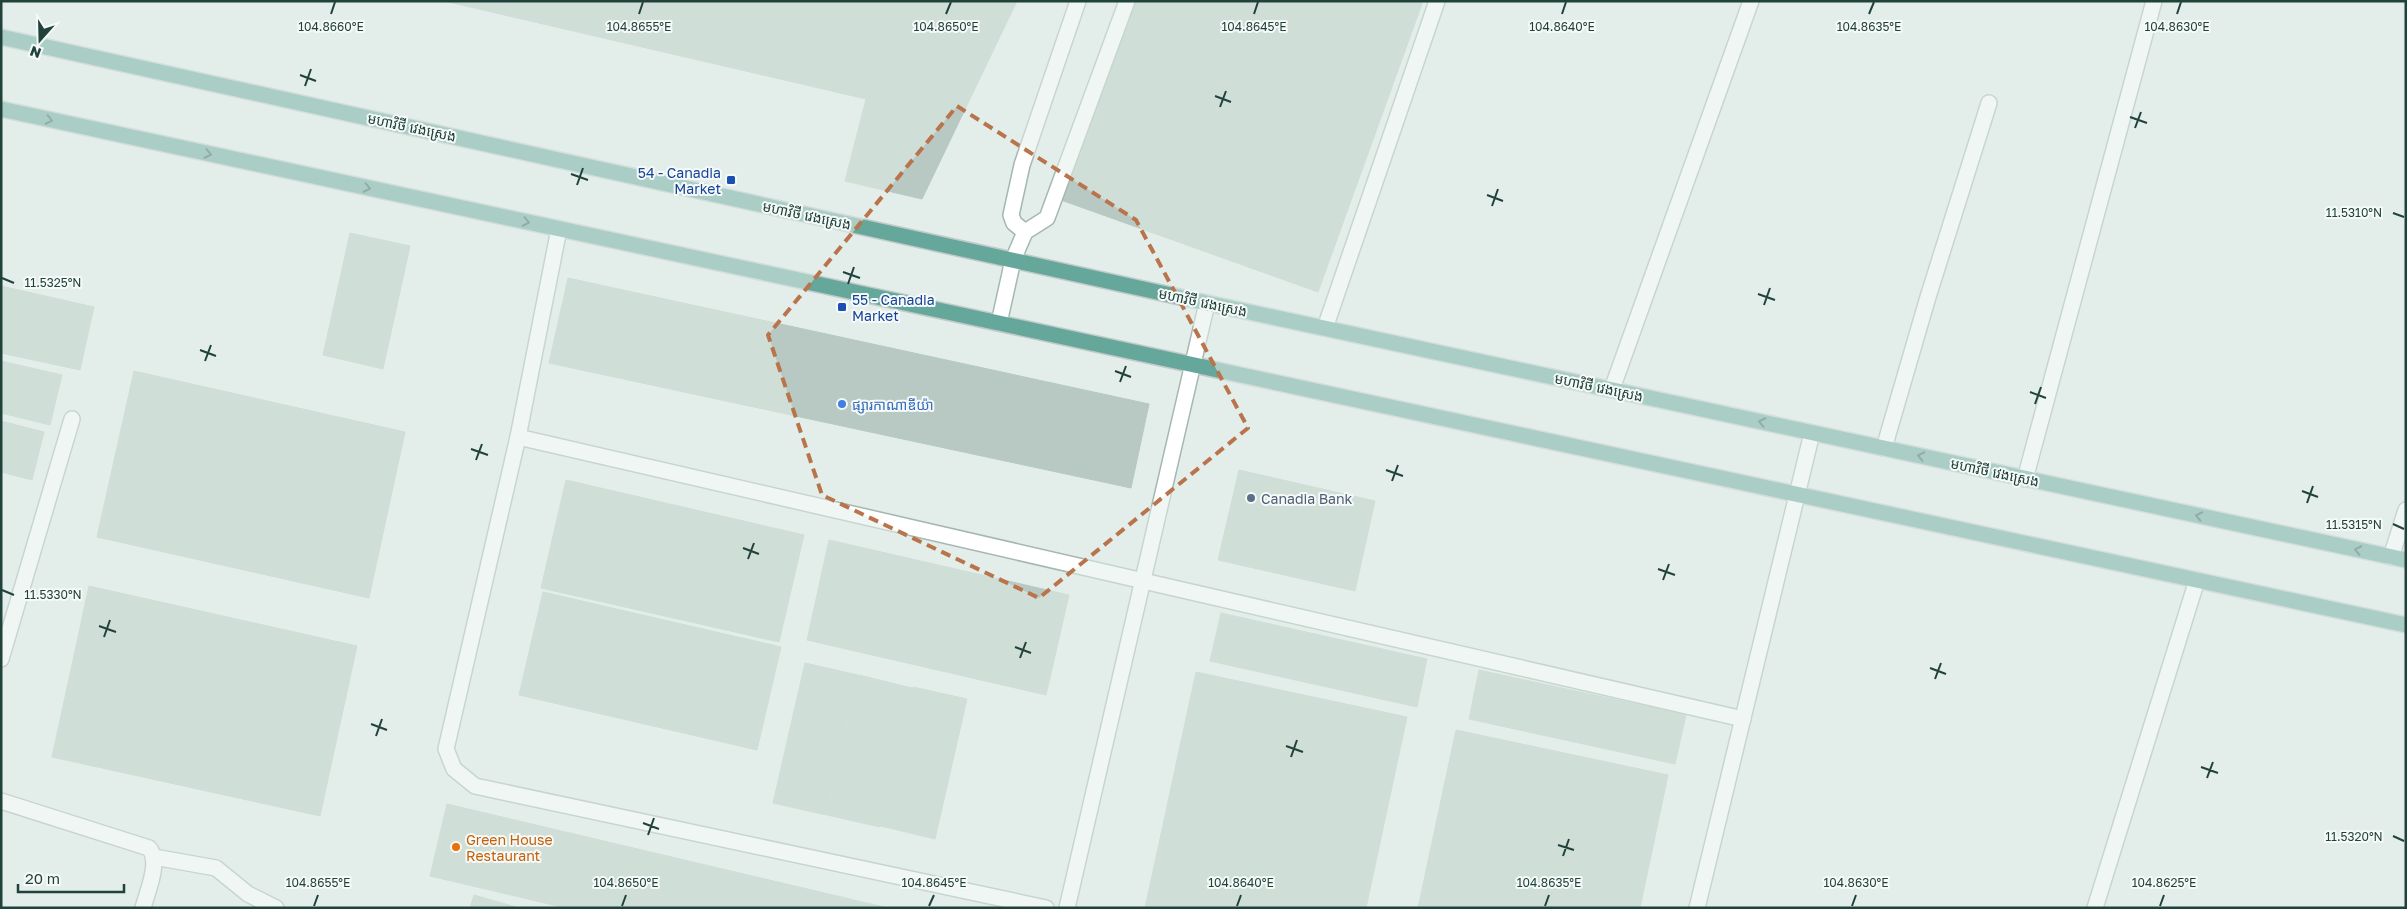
<svg xmlns="http://www.w3.org/2000/svg" width="2407" height="909" font-family="'Golos Text','Noto Sans Khmer',sans-serif">
  <style>
    .building { fill: #b8c9c4; stroke: #b5c9c2 }
    .lines { fill: none; stroke-linecap: round; stroke-linejoin: round }
    .service-casing { stroke: #a5b7b2; stroke-width: 18 }
    .minor-casing { stroke: #a5b7b2; stroke-width: 18 }
    .primary-casing { stroke: #c1cac8; stroke-width: 18 }
    .service { stroke: #fff; stroke-width: 15 }
    .minor { stroke: #fff; stroke-width: 15 }
    .primary { stroke: #65a79b; stroke-width: 15 }
    .oneway { stroke: #325b53 }
    .marked { fill: none; stroke: #ba744c; stroke-width: 4; stroke-dasharray: 10 6; stroke-linejoin: round }
    .ticks { fill: none; stroke: #21423b; stroke-width: 2 }
    .transit-dot { fill: #1a4fb4; stroke: #f5faf8; stroke-width: 2 }
    .shop-dot { fill: #3f7fe0; stroke: #f5faf8; stroke-width: 2 }
    .service-dot { fill: #5c6f8a; stroke: #f5faf8; stroke-width: 2 }
    .food-dot { fill: #e8710a; stroke: #f5faf8; stroke-width: 2 }
    .labels { text-anchor: middle; dominant-baseline: central; stroke-width: 4; stroke-linejoin: round; paint-order: stroke }
    .street-label { font-size: 14px; fill: #21423b; stroke: #f5faf8 }
    .transit-label { font-size: 14px; fill: #164399; stroke: #f5faf8; text-anchor: end }
    .shop-label { font-size: 14px; fill: #366cbe; stroke: #f5faf8; text-anchor: start }
    .service-label { font-size: 14px; fill: #4e5e75; stroke: #f5faf8; text-anchor: start }
    .food-label { font-size: 14px; fill: #c56008; stroke: #f5faf8; text-anchor: start }
    .ticks-label { font-size: 12px; text-anchor: middle; fill: #21423b; stroke: #f5faf8; stroke-width: 4; stroke-linejoin: round; paint-order: stroke }
  </style>
  <rect width="100%" height="100%" fill="#e3eeea"/>
  <g class="building">
    <path d="M 444,1 L 1017,1 L 922,199 L 845,181 L 866,99 Z"/>
    <path d="M 1134,1 L 1423,1 L 1318,292 L 1061,200 Z"/>
    <path d="M 350,233 L 410,246 L 383,369 L 323,355 Z"/>
    <path d="M 568,278 L 1149,404 L 1131,488 L 549,363 Z"/>
    <path d="M 1,286 L 94,307 L 80,370 L 1,353 Z"/>
    <path d="M 1,361 L 62,375 L 50,425 L 1,413 Z"/>
    <path d="M 134,371 L 405,432 L 369,598 L 97,537 Z"/>
    <path d="M 1,421 L 44,432 L 32,480 L 1,472 Z"/>
    <path d="M 1239,470 L 1375,501 L 1355,591 L 1218,560 Z"/>
    <path d="M 566,480 L 804,535 L 779,642 L 541,588 Z"/>
    <path d="M 829,540 L 1069,595 L 1046,695 L 807,640 Z"/>
    <path d="M 89,586 L 357,646 L 320,816 L 52,757 Z"/>
    <path d="M 543,592 L 781,647 L 757,750 L 519,695 Z"/>
    <path d="M 1221,613 L 1427,659 L 1417,707 L 1210,661 Z"/>
    <path d="M 805,663 L 858,675 L 826,815 L 773,803 Z"/>
    <path d="M 1479,670 L 1686,715 L 1675,764 L 1469,719 Z"/>
    <path d="M 1196,672 L 1407,717 L 1366,908 L 1145,908 Z"/>
    <path d="M 859,675 L 912,688 L 880,827 L 827,815 Z"/>
    <path d="M 913,687 L 967,699 L 935,839 L 881,826 Z"/>
    <path d="M 1456,730 L 1668,775 L 1640,908 L 1418,908 Z"/>
    <path d="M 447,804 L 888,908 L 566,908 L 430,876 Z"/>
    <path d="M 474,895 L 516,907 L 515,908 L 470,908 Z"/>
  </g>
  <g class="lines">
    <defs>
      <g id="service">
        <path d="M 559,229 L 518,437 L 446,749 L 454,769 L 475,786 L 1046,908"/>
        <path d="M 1025,232 L 1014,223 L 1011,215 L 1022,165 L 1078,1"/>
        <path d="M 518,437 L 1743,719"/>
        <path d="M 1,659 L 72,419"/>
        <path d="M 1,801 L 149,848 C 161,862 147,892 143,908"/>
        <path d="M 154,857 L 216,868 L 248,894 L 276,908"/>
        <path d="M 1067,908 L 1207,303"/>
      </g>
      <g id="minor">
        <path d="M 999,323 L 1013,260 L 1025,232 L 1047,218 L 1127,1"/>
        <path d="M 1325,328 L 1437,1"/>
        <path d="M 1612,389 L 1751,1"/>
        <path d="M 1884,448 L 1928,297 L 1989,103"/>
        <path d="M 2025,479 L 2154,1"/>
        <path d="M 2391,557 L 2406,510"/>
        <path d="M 1697,908 L 1812,433"/>
        <path d="M 2095,908 L 2197,580"/>
      </g>
      <g id="primary">
        <path d="M 1,37 L 1207,303 L 2406,560"/>
        <path d="M 1,109 L 2406,625"/>
      </g>
    </defs>
    <use href="#service" class="service-casing"/>
    <use href="#minor" class="minor-casing"/>
    <use href="#primary" class="primary-casing"/>
    <use href="#service" class="service"/>
    <use href="#minor" class="minor"/>
    <use href="#primary" class="primary"/>
  </g>
  <defs><path id="oneway-chevron" d="M-2-3.5L2.5 0L-2 3.5" fill="none" stroke-width="1.6" stroke-linecap="round" stroke-linejoin="round" transform="scale(1.25)"/></defs>
  <g class="oneway">
    <use href="#oneway-chevron" transform="translate(49 120) rotate(12)"/>
    <use href="#oneway-chevron" transform="translate(208 154) rotate(12)"/>
    <use href="#oneway-chevron" transform="translate(367 188) rotate(12)"/>
    <use href="#oneway-chevron" transform="translate(526 222) rotate(12)"/>
    <use href="#oneway-chevron" transform="translate(1762 422) rotate(-168)"/>
    <use href="#oneway-chevron" transform="translate(1921 456) rotate(-168)"/>
    <use href="#oneway-chevron" transform="translate(2199 516) rotate(-168)"/>
    <use href="#oneway-chevron" transform="translate(2358 550) rotate(-168)"/>
  </g>
  <path d="M0 0H2407V909H0ZM 957,106 L 1136,220 L 1248,428 L 1039,598 L 822,495 L 768,335 Z" fill="#e3eeea" fill-opacity=".55" fill-rule="evenodd"/>
  <path class="marked" d="M 957,106 L 1136,220 L 1248,428 L 1039,598 L 822,495 L 768,335 Z"/>
  <path class="ticks" d="M 331,14 L 335,2M 639,14 L 643,2M 946,14 L 951,2M 1254,14 L 1258,2M 1562,14 L 1566,2M 1869,14 L 1874,2M 2177,14 L 2181,2M 300,75 L 316,81M 305,86 L 311,69M 1215,96 L 1231,102M 1220,107 L 1226,91M 2130,117 L 2147,123M 2135,128 L 2141,112M 571,174 L 588,180M 577,185 L 583,168M 1487,195 L 1503,201M 1492,206 L 1498,189M 2393,213 L 2404,217M 843,272 L 860,278M 2,278 L 14,283M 848,284 L 854,267M 1758,294 L 1775,300M 1764,305 L 1770,288M 200,350 L 216,356M 205,361 L 211,345M 1115,371 L 1131,377M 1120,382 L 1126,366M 2030,392 L 2046,398M 2035,404 L 2041,387M 471,449 L 488,455M 476,460 L 482,444M 1386,470 L 1403,476M 1392,481 L 1398,465M 2302,491 L 2318,497M 2307,503 L 2313,486M 2393,524 L 2404,529M 743,548 L 759,554M 748,559 L 754,543M 1658,569 L 1675,575M 1663,580 L 1669,564M 2,590 L 14,595M 99,626 L 116,632M 104,637 L 110,620M 1015,647 L 1031,653M 1020,658 L 1026,642M 1930,668 L 1946,674M 1935,679 L 1941,663M 371,724 L 387,730M 376,736 L 382,719M 1286,746 L 1303,752M 1291,757 L 1297,740M 2201,767 L 2218,773M 2207,778 L 2213,762M 643,823 L 659,829M 648,835 L 654,818M 2393,836 L 2404,841M 1558,845 L 1574,850M 1563,856 L 1569,839M 314,906 L 318,895M 622,906 L 626,895M 929,906 L 934,895M 1237,906 L 1241,895M 1545,906 L 1549,895M 1852,906 L 1856,895M 2160,906 L 2164,895"/>
  <g class="transit-dot">
    <rect x="726" y="175" width="10" height="10" rx="2.5"/>
    <rect x="837" y="302" width="10" height="10" rx="2.5"/>
  </g>
  <circle class="shop-dot" cx="842" cy="404" r="5"/>
  <circle class="service-dot" cx="1251" cy="498" r="5"/>
  <circle class="food-dot" cx="456" cy="847" r="5"/>
  <g class="labels">
    <g class="street-label">
      <text transform="translate(412 127) rotate(12)">មហាវិថី វេងស្រេង</text>
      <text transform="translate(807 215) rotate(12)">មហាវិថី វេងស្រេង</text>
      <text transform="translate(1203 302) rotate(12)">មហាវិថី វេងស្រេង</text>
      <text transform="translate(1599 387) rotate(12)">មហាវិថី វេងស្រេង</text>
      <text transform="translate(1995 472) rotate(12)">មហាវិថី វេងស្រេង</text>
    </g>
    <g class="transit-label">
      <text x="721" y="172">54 - Canadia<tspan x="721" dy="16">Market</tspan></text>
      <text x="852" y="299" text-anchor="start">55 - Canadia<tspan x="852" dy="16">Market</tspan></text>
    </g>
    <g class="shop-label">
      <text x="852" y="404">ផ្សារកាណាឌីយ៉ា</text>
    </g>
    <g class="service-label">
      <text x="1261" y="498">Canadia Bank</text>
    </g>
    <g class="food-label">
      <text x="466" y="839">Green House<tspan x="466" dy="16">Restaurant</tspan></text>
    </g>
  </g>
  <g class="ticks-label">
    <text x="639" y="31">104.8655°E</text>
    <text x="946" y="31">104.8650°E</text>
    <text x="1869" y="31">104.8635°E</text>
    <text x="2177" y="31">104.8630°E</text>
    <text x="331" y="31">104.8660°E</text>
    <text x="1254" y="31">104.8645°E</text>
    <text x="1562" y="31">104.8640°E</text>
    <text x="2354" y="217">11.5310°N</text>
    <text x="53" y="287">11.5325°N</text>
    <text x="2354" y="529">11.5315°N</text>
    <text x="53" y="599">11.5330°N</text>
    <text x="2354" y="841">11.5320°N</text>
    <text x="318" y="887">104.8655°E</text>
    <text x="626" y="887">104.8650°E</text>
    <text x="934" y="887">104.8645°E</text>
    <text x="1241" y="887">104.8640°E</text>
    <text x="1549" y="887">104.8635°E</text>
    <text x="1856" y="887">104.8630°E</text>
    <text x="2164" y="887">104.8625°E</text>
  </g>
  <rect width="2407" height="909" fill="none" stroke="#21423b" stroke-width="5"/>
  <g transform="translate(40 40) rotate(200)" stroke="#f5faf8" stroke-width="4" paint-order="stroke">
  <path d="M0-4L9 19L0 12L-9 19Z" fill="#21423b"/>
  <text y="-8" font-size="14" font-weight="bold" text-anchor="middle" fill="#21423b">N</text>
  </g>
  <path d="M18 884v8h106v-8" fill="none" stroke="#21423b" stroke-width="2.5"/>
  <text x="25" y="884" font-size="15" fill="#21423b" stroke="#f5faf8" stroke-width="4" paint-order="stroke">20 m</text>
</svg>
